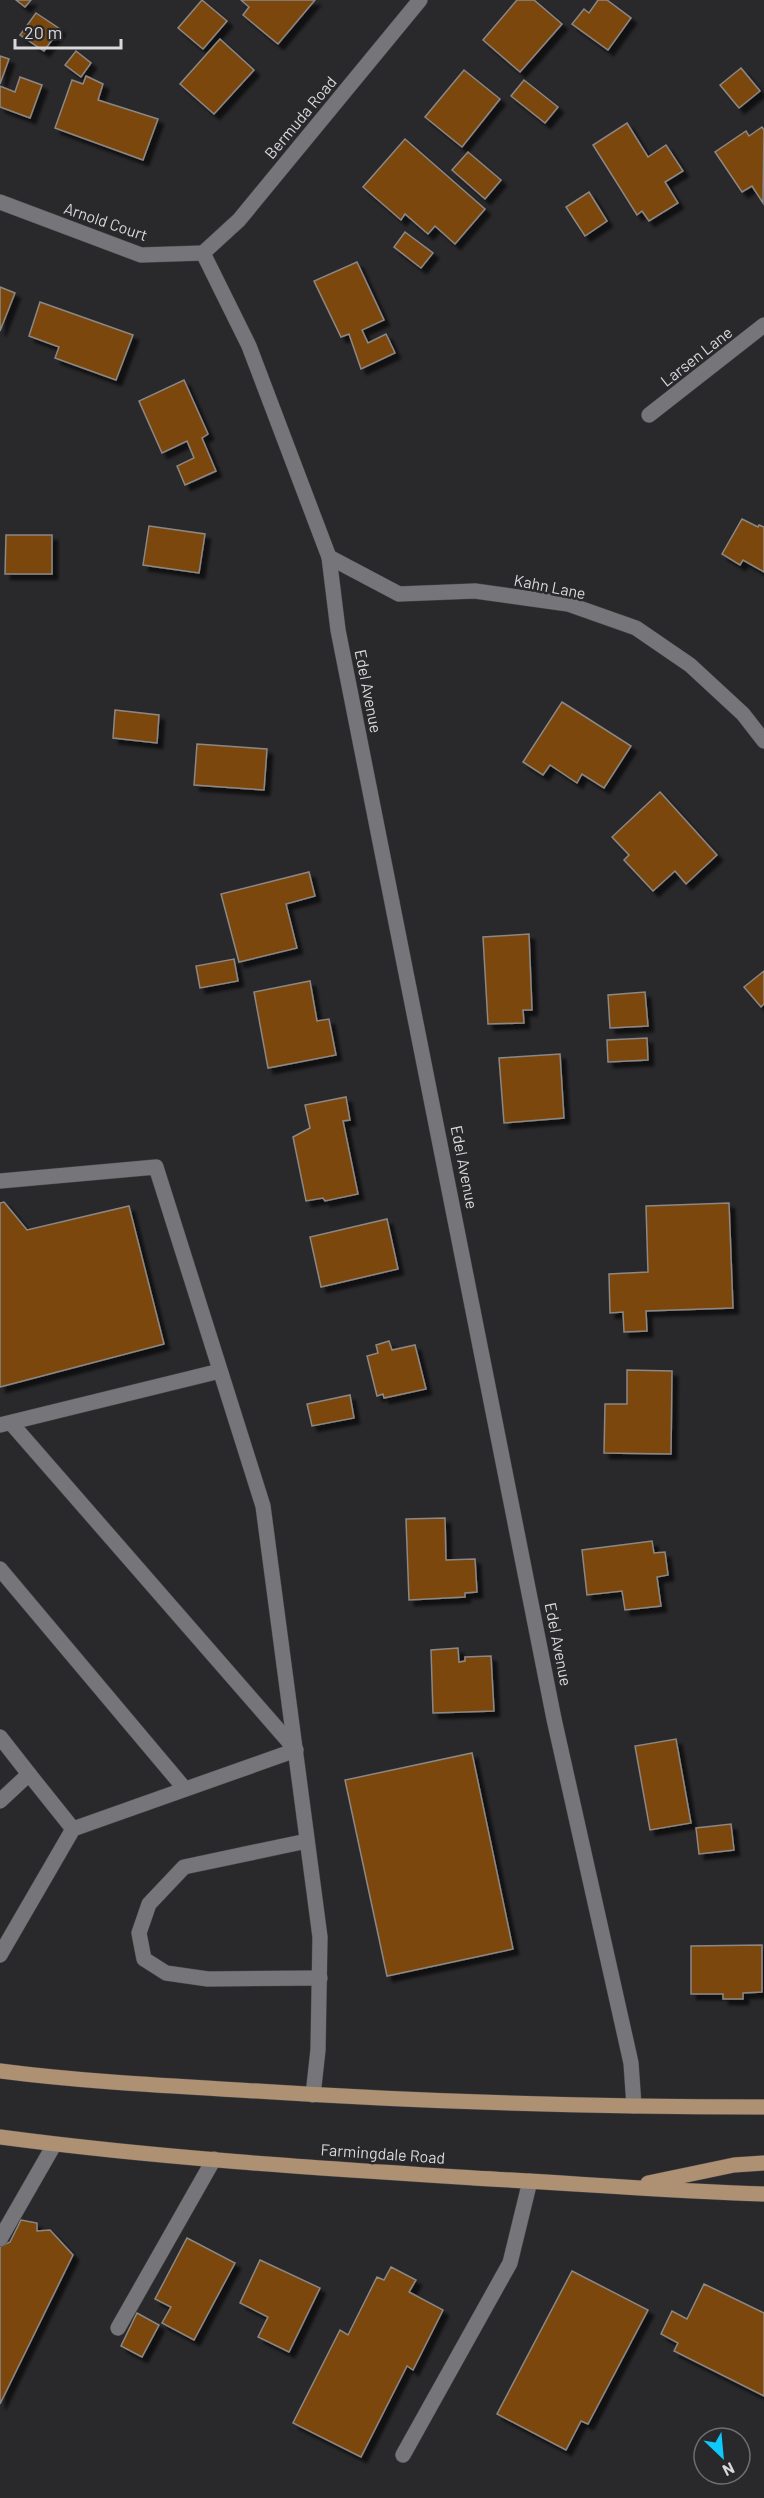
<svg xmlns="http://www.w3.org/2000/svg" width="764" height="2498" font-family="Barlow,sans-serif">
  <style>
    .building { fill: #7c460d; stroke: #8b8885; stroke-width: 1.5; filter: url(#shadow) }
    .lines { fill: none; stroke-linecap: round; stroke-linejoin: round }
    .lane-casing { stroke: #464648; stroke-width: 16 }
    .street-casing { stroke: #464648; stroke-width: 16 }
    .primary-casing { stroke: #464648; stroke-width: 16 }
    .lane { stroke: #76767a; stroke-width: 15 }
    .street { stroke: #76767a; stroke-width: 15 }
    .primary { stroke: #ae9073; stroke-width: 15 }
    .labels { text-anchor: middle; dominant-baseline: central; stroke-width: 5; stroke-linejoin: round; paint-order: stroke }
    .street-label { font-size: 16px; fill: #d9d9db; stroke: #29292c }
  </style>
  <defs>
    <filter id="shadow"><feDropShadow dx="5.5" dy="5.5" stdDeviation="1.5" flood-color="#0009"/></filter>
  </defs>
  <rect width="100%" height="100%" fill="#29292c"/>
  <g class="building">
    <path d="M 16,0 L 31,0 L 25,7 Z"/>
    <path d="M 202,0 L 227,21 L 203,49 L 178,28 Z"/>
    <path d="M 241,0 L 315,0 L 278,44 L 243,15 L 249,7 Z"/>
    <path d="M 517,0 L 534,0 L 562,24 L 520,72 L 483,40 Z"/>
    <path d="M 598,0 L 607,0 L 631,18 L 608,50 L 572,24 L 584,9 L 589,13 Z"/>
    <path d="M 36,13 L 60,29 L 44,51 L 20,35 Z"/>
    <path d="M 220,39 L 254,70 L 214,114 L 180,84 Z"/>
    <path d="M 76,51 L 91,63 L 81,77 L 65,65 Z"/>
    <path d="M 0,56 L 9,59 L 0,84 Z"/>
    <path d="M 741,68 L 760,91 L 739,108 L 720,85 Z"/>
    <path d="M 464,70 L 500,99 L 462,147 L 425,117 Z"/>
    <path d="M 86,76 L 103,84 L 98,100 L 158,119 L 143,160 L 55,128 L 72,80 L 83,84 Z"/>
    <path d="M 20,77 L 42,85 L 30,118 L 0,107 L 0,86 L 15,92 Z"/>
    <path d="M 524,80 L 558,107 L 545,123 L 511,96 Z"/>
    <path d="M 627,123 L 648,157 L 666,145 L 683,171 L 665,182 L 678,203 L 649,221 L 642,211 L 637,215 L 593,145 Z"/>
    <path d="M 762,127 L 764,130 L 763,203 L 752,186 L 742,192 L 715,152 L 746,131 L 749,136 Z"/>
    <path d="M 405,139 L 485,209 L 455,244 L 435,226 L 428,234 L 405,214 L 401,220 L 363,187 Z"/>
    <path d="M 468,152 L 501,180 L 485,199 L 452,170 Z"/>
    <path d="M 589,192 L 607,221 L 585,236 L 566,207 Z"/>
    <path d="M 405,232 L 433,253 L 421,268 L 394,247 Z"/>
    <path d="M 357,262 L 384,320 L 362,330 L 368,343 L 386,334 L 395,353 L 361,369 L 349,334 L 341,337 L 314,281 Z"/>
    <path d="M 0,287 L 15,293 L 0,331 Z"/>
    <path d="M 40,302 L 133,335 L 116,380 L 55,358 L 59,347 L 29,336 Z"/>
    <path d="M 184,380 L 208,434 L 202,438 L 216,471 L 185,485 L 177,466 L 194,458 L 187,441 L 162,453 L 139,401 Z"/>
    <path d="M 742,519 L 758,527 L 759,525 L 764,527 L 764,572 L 743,560 L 740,565 L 722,554 Z"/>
    <path d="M 149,526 L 205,534 L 199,573 L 143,565 Z"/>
    <path d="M 6,535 L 52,535 L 52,574 L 5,574 Z"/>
    <path d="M 562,702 L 631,746 L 604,788 L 582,774 L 577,783 L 550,765 L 543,775 L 523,762 Z"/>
    <path d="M 115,710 L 159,715 L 157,743 L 113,738 Z"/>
    <path d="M 197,744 L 267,749 L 264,790 L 194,785 Z"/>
    <path d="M 660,792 L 717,855 L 686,884 L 675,871 L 653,891 L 624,860 L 629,855 L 612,837 Z"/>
    <path d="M 309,872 L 315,896 L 286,904 L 297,948 L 239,962 L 221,894 Z"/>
    <path d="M 529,934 L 532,1010 L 523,1010 L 524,1023 L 488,1024 L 483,937 Z"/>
    <path d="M 234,959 L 238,981 L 200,988 L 196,966 Z"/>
    <path d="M 764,971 L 764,1004 L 761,1007 L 744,987 Z"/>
    <path d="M 310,981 L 317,1021 L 329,1019 L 336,1055 L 268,1068 L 254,992 Z"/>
    <path d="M 645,992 L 648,1026 L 610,1028 L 608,995 Z"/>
    <path d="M 647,1038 L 648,1060 L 608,1062 L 607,1040 Z"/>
    <path d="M 560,1054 L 564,1118 L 504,1123 L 499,1058 Z"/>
    <path d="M 346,1097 L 350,1120 L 343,1121 L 358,1194 L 325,1201 L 323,1198 L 306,1201 L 293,1137 L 310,1128 L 305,1105 Z"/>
    <path d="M 4,1202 L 27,1230 L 129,1206 L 164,1344 L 0,1387 L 0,1203 Z"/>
    <path d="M 729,1203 L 733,1308 L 646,1311 L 647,1331 L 624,1332 L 623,1312 L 610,1313 L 609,1274 L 648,1272 L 646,1206 Z"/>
    <path d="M 387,1219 L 398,1269 L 321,1287 L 310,1237 Z"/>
    <path d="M 389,1341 L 392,1350 L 415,1345 L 426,1389 L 384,1398 L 383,1394 L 377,1396 L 367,1356 L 378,1353 L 376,1345 Z"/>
    <path d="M 627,1370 L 672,1371 L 671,1454 L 604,1453 L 605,1404 L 627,1404 Z"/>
    <path d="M 350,1395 L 354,1418 L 312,1426 L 307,1404 Z"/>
    <path d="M 445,1518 L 446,1560 L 475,1559 L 477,1592 L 465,1593 L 465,1597 L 409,1600 L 406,1519 Z"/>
    <path d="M 652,1541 L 654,1553 L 665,1552 L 668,1575 L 657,1577 L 661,1606 L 625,1610 L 622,1591 L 587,1595 L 582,1550 Z"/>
    <path d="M 458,1648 L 459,1662 L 465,1661 L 465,1657 L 491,1656 L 494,1711 L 433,1713 L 431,1650 Z"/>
    <path d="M 676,1739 L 691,1823 L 650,1830 L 635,1746 Z"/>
    <path d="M 472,1753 L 513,1949 L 387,1976 L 345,1780 Z"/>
    <path d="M 731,1824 L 734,1850 L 699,1854 L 696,1828 Z"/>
    <path d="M 762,1945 L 762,1992 L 743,1993 L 743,1999 L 723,1999 L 723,1994 L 691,1994 L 691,1946 Z"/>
    <path d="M 21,2220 L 37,2223 L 37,2231 L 50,2230 L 73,2255 L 0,2404 L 0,2247 L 10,2242 Z"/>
    <path d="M 187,2238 L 235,2263 L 194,2340 L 162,2323 L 171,2307 L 155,2299 Z"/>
    <path d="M 260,2260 L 320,2288 L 289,2352 L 258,2337 L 268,2317 L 240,2303 Z"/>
    <path d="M 391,2267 L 416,2280 L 409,2292 L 443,2310 L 413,2370 L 407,2366 L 361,2457 L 293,2423 L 340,2330 L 348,2335 L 377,2277 L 384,2280 Z"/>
    <path d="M 572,2271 L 648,2310 L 588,2424 L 581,2421 L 566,2450 L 497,2414 Z"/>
    <path d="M 704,2284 L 764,2313 L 764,2396 L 674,2351 L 678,2343 L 661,2334 L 672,2311 L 687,2319 Z"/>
    <path d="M 137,2313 L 159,2325 L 142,2357 L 121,2346 Z"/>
  </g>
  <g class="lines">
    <defs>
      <g id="lane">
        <path d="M 0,1181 L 156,1167 L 263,1506 L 320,1937 L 318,2050 L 313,2095"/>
        <path d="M 0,1425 L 220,1371"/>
        <path d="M 0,1569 L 185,1789"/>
        <path d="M 0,1737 L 29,1774"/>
        <path d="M 0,1801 L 29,1774 L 73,1829"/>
        <path d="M 307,1841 L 184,1867 L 149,1904 L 139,1933 L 144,1959 L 166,1973 L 208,1979 L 320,1978"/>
        <path d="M 0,1955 L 73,1829 L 296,1750 L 11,1423"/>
        <path d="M 0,2239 L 54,2145"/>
        <path d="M 118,2328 L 214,2159"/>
        <path d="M 403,2455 L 510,2263 L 530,2181"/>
      </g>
      <g id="street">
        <path d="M 0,202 L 141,255 L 203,253"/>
        <path d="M 203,253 L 249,346 L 329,557 L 338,630 L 554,1719 L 631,2063 L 634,2106"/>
        <path d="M 203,253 L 239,220 L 420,0"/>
        <path d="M 649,415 L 764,325"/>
        <path d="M 329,557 L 399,594 L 475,591 L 568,604 L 636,628 L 690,665 L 743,714 L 764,741"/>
      </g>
      <g id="primary">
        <path d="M 0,2071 C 85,2082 171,2086 257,2091 C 426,2102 595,2107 764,2107"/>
        <path d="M 0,2137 C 157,2158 316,2168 474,2178 C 571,2183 667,2191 764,2194"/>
        <path d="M 648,2183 L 734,2165 L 764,2163"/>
      </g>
    </defs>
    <use href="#lane" class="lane-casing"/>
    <use href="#street" class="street-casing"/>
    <use href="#primary" class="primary-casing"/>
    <use href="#lane" class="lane"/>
    <use href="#street" class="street"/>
    <use href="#primary" class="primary"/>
  </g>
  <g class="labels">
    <g class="street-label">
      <text transform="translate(300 117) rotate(-50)">Bermuda Road</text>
      <text transform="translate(106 221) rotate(19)">Arnold Court</text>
      <text transform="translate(696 356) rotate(-38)">Larsen Lane</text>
      <text transform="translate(550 586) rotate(11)">Kahn Lane</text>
      <text transform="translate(369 691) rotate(79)">Edel Avenue</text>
      <text transform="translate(465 1167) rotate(79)">Edel Avenue</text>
      <text transform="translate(559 1644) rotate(79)">Edel Avenue</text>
      <text transform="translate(383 2153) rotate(4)">Farmingdale Road</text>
    </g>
  </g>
  <g transform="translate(722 2456) rotate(154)"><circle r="28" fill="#29292c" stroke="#6f6f72" stroke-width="1.5"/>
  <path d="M0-4.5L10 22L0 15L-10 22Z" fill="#0ecafa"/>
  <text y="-9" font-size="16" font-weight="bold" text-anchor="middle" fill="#d9d9db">N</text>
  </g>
  <path d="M15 39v9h106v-9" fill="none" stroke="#d9d9db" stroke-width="3"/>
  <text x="24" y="39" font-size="18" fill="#d9d9db" stroke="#29292c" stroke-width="4.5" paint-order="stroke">20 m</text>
</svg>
